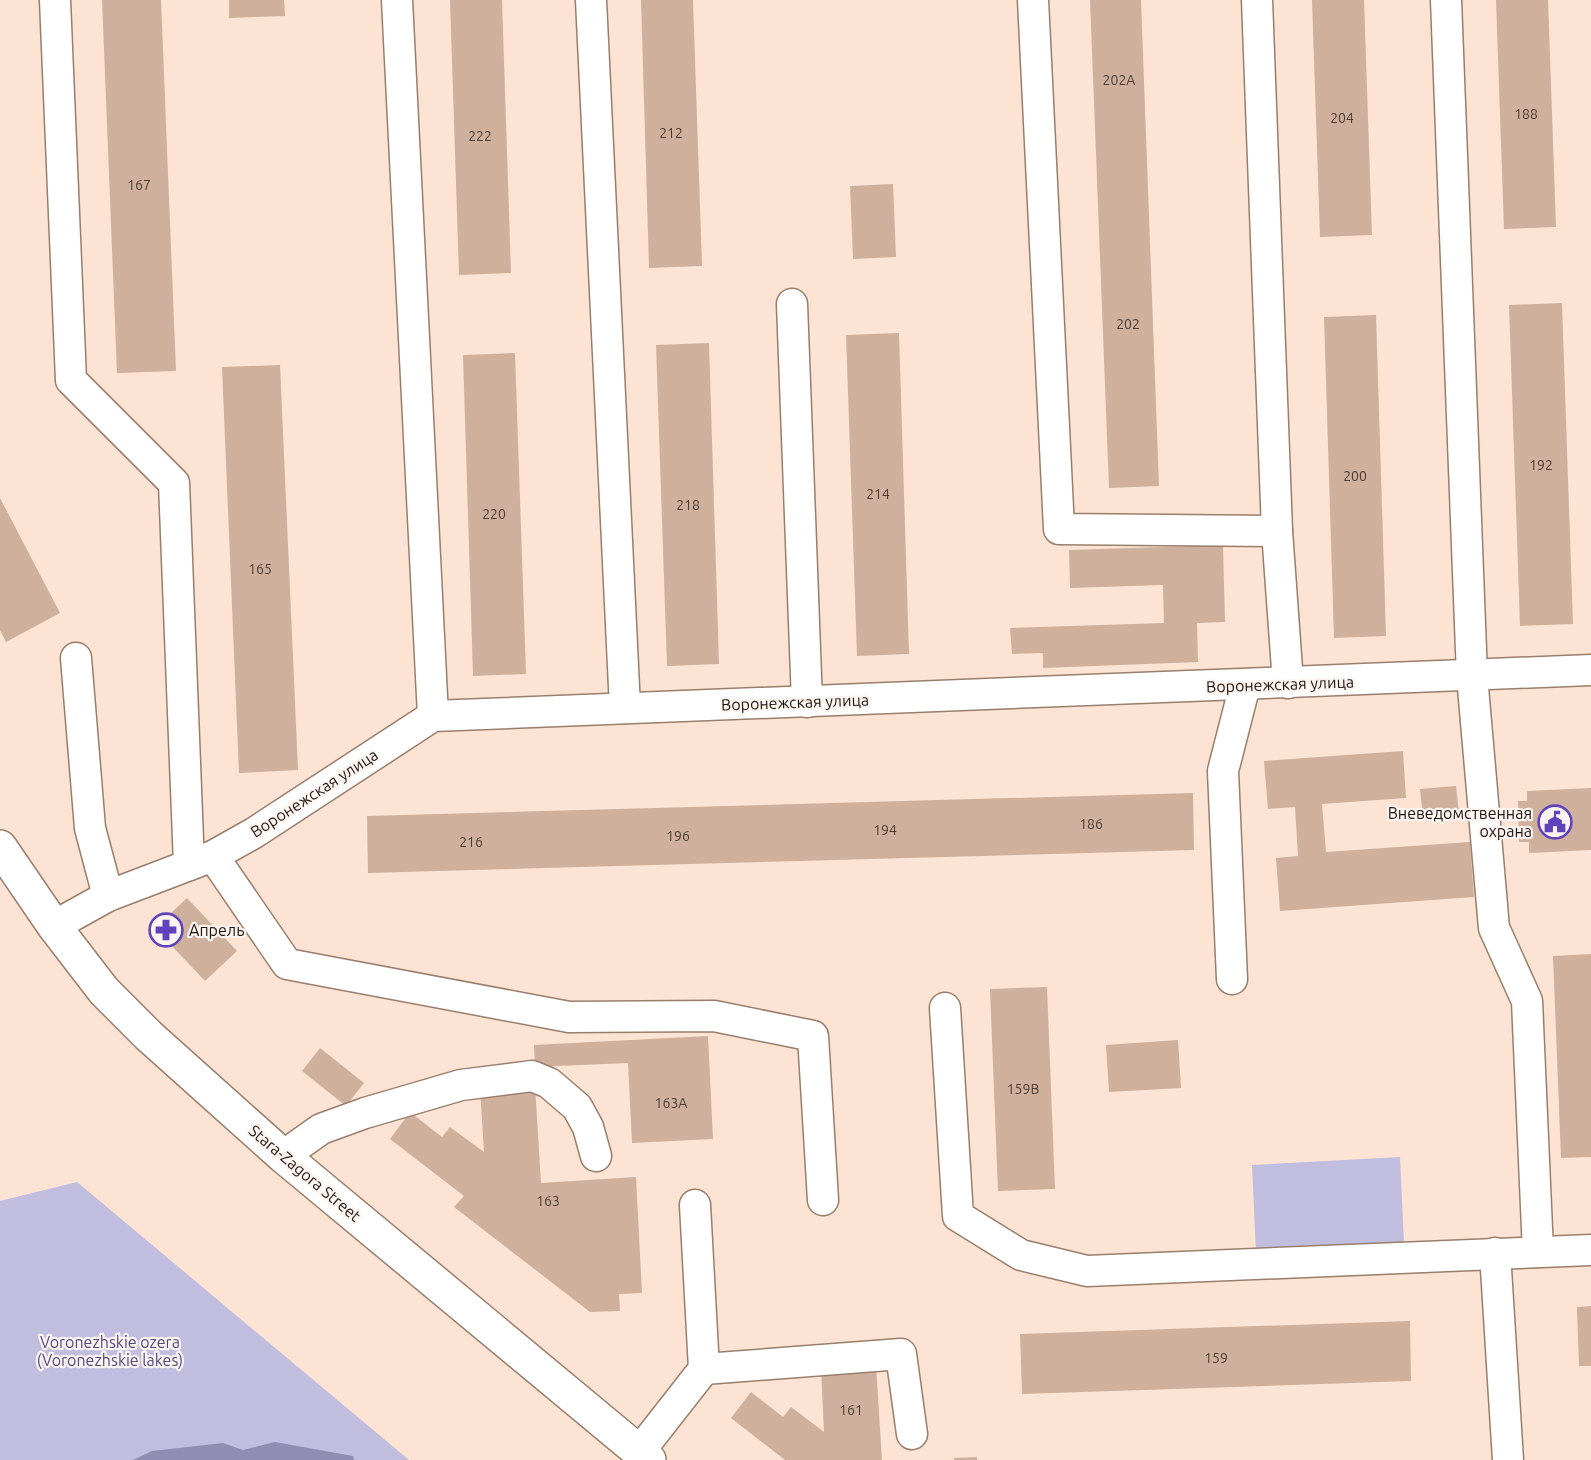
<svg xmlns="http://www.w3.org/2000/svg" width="1591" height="1460" font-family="Ubuntu,sans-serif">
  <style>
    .green { fill: #c0bdde }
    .water { fill: #918db2 }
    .building { fill: #ceb09d }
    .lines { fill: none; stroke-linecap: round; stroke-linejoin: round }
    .minor-casing { stroke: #997e6c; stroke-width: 33 }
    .major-casing { stroke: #997e6c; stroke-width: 36 }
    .minor { stroke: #fff; stroke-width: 30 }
    .major { stroke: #fff; stroke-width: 33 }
    .labels { text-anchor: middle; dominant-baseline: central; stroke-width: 4.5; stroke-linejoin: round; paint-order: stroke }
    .number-label { font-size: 14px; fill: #4c3c32 }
    .street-label { font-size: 16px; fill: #21160f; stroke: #fbf4f0 }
    .poi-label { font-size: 16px; fill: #21160f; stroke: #fbf4f0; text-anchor: end }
    .park-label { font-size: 16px; fill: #534b80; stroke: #fbf4f0 }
  </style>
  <rect width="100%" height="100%" fill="#fce3d3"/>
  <g class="green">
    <path d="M 1400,1157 L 1404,1244 L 1256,1252 L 1252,1165 Z"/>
    <path d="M 77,1182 L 409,1460 L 0,1460 L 0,1201 Z"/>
  </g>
  <path class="water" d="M 275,1442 L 353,1456 L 354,1460 L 133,1460 L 152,1451 L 223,1443 L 243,1450 Z"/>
  <g class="building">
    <path d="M 102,0 L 161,0 L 176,371 L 117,373 Z"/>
    <path d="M 229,0 L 284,0 L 285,16 L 229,18 Z"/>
    <path d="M 450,0 L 502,0 L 511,273 L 459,275 Z"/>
    <path d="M 641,0 L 693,0 L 702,266 L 649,268 Z"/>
    <path d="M 1090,0 L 1141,0 L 1159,486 L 1109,488 Z"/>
    <path d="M 1312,0 L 1364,0 L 1372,235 L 1320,237 Z"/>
    <path d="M 1496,0 L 1548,0 L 1556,227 L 1504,229 Z"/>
    <path d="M 893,184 L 896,257 L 853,259 L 850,186 Z"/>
    <path d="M 1562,303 L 1573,624 L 1520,626 L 1509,305 Z"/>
    <path d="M 1376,315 L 1386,636 L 1334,638 L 1324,317 Z"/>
    <path d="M 899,333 L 909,654 L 857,656 L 846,335 Z"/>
    <path d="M 709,343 L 719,664 L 667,666 L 656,345 Z"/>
    <path d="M 515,353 L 526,674 L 473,676 L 463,355 Z"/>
    <path d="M 280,365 L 298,770 L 239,773 L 222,367 Z"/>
    <path d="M 0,498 L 60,613 L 6,642 L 0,630 Z"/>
    <path d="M 1223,545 L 1225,622 L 1197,623 L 1198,662 L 1043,668 L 1043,653 L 1012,654 L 1010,628 L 1164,623 L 1163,585 L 1070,588 L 1069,550 Z"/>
    <path d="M 1403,751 L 1406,798 L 1322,804 L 1326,852 L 1470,842 L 1474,897 L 1280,911 L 1276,858 L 1298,856 L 1295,807 L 1268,809 L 1264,761 Z"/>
    <path d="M 1456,786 L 1459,813 L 1423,817 L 1420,789 Z"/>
    <path d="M 1591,788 L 1591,850 L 1529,853 L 1529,842 L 1519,842 L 1518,801 L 1527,801 L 1527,791 Z"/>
    <path d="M 1193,793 L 1194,850 L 368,873 L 367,816 Z"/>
    <path d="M 187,898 L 237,951 L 205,981 L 155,928 Z"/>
    <path d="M 1591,954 L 1591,1157 L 1561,1158 L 1553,956 Z"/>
    <path d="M 1047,987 L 1055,1189 L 998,1191 L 990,989 Z"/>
    <path d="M 708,1036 L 713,1139 L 632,1143 L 628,1063 L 535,1067 L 534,1045 Z"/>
    <path d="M 1178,1040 L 1181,1088 L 1109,1092 L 1106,1045 Z"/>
    <path d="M 320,1048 L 364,1083 L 346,1106 L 302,1071 Z"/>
    <path d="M 535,1085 L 541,1183 L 636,1177 L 642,1293 L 619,1294 L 620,1311 L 590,1312 L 454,1207 L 464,1196 L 390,1139 L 410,1112 L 442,1137 L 450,1127 L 484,1152 L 480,1089 Z"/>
    <path d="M 1591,1306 L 1591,1366 L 1579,1366 L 1577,1307 Z"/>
    <path d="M 1410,1321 L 1411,1381 L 1022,1394 L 1020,1334 Z"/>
    <path d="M 876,1365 L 882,1460 L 785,1460 L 731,1418 L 751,1392 L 783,1417 L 791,1407 L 824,1432 L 821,1369 Z"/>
    <path d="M 977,1457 L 977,1460 L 954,1460 L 954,1458 Z"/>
  </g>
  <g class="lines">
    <defs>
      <g id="minor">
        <path d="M 55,0 L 71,380 L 174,483 L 189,865"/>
        <path d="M 397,0 L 433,716"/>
        <path d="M 591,0 L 625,708"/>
        <path d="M 1033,0 L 1059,529 L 1277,531"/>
        <path d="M 1257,0 L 1277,531 L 1288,683"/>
        <path d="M 1446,0 L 1472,676 L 1494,928 L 1527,1001 L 1538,1252"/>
        <path d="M 792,304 L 807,702"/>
        <path d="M 76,658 L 90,828 L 108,896"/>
        <path d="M 213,856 L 287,964 L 569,1017 L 714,1016 L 813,1036 L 823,1200"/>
        <path d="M 54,926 L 108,896 L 213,856 L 254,833 L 433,716 L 1591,670"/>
        <path d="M 1232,979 L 1223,771 L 1245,685"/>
        <path d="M 945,1008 L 958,1216 L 1021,1255 L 1087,1271 L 1591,1250"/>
        <path d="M 283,1156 L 321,1129 L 365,1113 L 461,1085 L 532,1076 L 549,1083 L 577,1107 L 588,1127 L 596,1156"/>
        <path d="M 1495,1253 L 1508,1460"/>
        <path d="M 704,1369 L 901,1354 L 912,1434"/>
        <path d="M 639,1452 L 704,1369 L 695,1205"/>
      </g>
      <path id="major" d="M 0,847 L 54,926 L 104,991 L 149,1036 L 283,1156 L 649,1460"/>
    </defs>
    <use href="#minor" class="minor-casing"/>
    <use href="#major" class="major-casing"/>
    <use href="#minor" class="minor"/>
    <use href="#major" class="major"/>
  </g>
  <defs>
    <symbol id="civic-ring" viewBox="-11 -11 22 22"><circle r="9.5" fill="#fbf4f0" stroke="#6043bc" stroke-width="1.5"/><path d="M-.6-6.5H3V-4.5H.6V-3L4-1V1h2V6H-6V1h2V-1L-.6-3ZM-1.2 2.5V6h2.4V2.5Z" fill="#6043bc"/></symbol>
    <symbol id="pharmacy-ring" viewBox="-11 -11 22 22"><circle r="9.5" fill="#fbf4f0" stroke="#6043bc" stroke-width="1.5"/><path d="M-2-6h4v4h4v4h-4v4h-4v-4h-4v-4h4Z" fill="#6043bc"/></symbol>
  </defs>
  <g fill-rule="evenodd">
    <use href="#civic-ring" x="1536" y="803" width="38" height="38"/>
    <use href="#pharmacy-ring" x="147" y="911" width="38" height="38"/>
  </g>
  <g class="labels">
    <g class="number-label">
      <text x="1119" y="80">202А</text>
      <text x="1526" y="114">188</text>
      <text x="1342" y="118">204</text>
      <text x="671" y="133">212</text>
      <text x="480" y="136">222</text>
      <text x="139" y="185">167</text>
      <text x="1128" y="324">202</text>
      <text x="1541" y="465">192</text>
      <text x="1355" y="476">200</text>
      <text x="878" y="494">214</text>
      <text x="688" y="505">218</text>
      <text x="494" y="514">220</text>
      <text x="260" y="569">165</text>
      <text x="1091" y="824">186</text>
      <text x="885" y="830">194</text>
      <text x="678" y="836">196</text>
      <text x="471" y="842">216</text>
      <text x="1023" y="1089">159В</text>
      <text x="671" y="1103">163А</text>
      <text x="548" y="1201">163</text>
      <text x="1216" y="1358">159</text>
      <text x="851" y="1410">161</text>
    </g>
    <g class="street-label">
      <text transform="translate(1280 684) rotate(-2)">Воронежская улица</text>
      <text transform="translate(795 702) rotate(-2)">Воронежская улица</text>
      <text transform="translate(314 793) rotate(-33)">Воронежская улица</text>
      <text transform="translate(305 1173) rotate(40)">Stara-Zagora Street</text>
    </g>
    <g class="poi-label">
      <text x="1532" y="813">Вневедомственная<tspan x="1532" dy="18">охрана</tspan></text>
      <text x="189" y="930" text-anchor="start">Апрель</text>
    </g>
    <g class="park-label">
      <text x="110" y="1342">Voronezhskie ozera<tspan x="110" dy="18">(Voronezhskie lakes)</tspan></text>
    </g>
  </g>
</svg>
